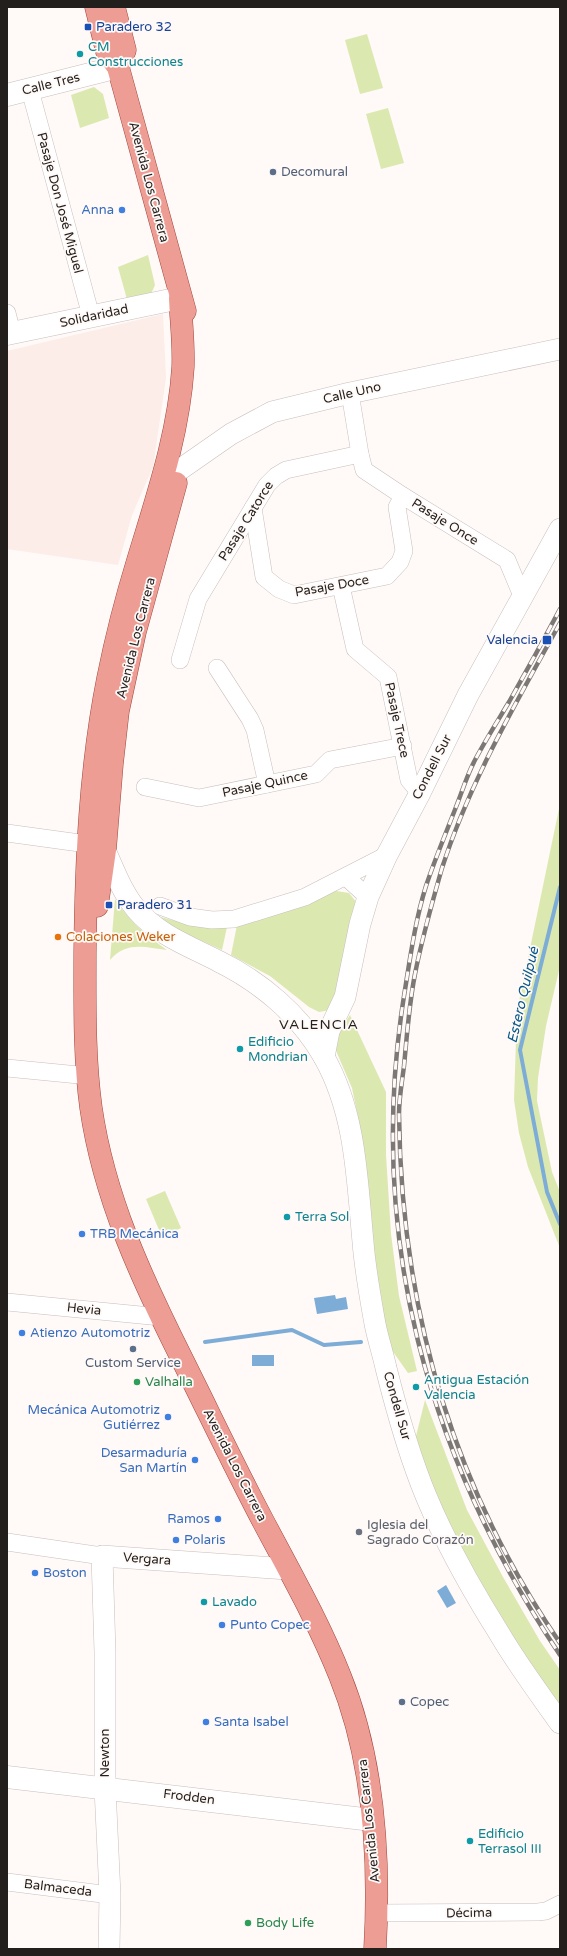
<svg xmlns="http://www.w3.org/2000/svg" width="567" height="1956" font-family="'Varela Round',sans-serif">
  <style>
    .education { fill: #fcede8 }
    .green { fill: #dbe9b0 }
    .water { fill: #7dadd6 }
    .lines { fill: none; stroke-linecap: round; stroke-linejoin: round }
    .stream { stroke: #7dadd6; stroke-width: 4 }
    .minor-casing { stroke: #c8bfbc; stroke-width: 18 }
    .tertiary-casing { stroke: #c8bfbc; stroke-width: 22 }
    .secondary-casing { stroke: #c8bfbc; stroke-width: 23 }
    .primary-casing { stroke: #9f463c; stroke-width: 23 }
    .minor { stroke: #fff; stroke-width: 17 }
    .tertiary { stroke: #fff; stroke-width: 21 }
    .secondary { stroke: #fff; stroke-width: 22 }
    .primary { stroke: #ee9d94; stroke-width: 22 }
    .rail-casing { stroke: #7c7876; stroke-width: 4.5 }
    .rail { stroke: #fff9f7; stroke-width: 3; stroke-dasharray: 9; stroke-linecap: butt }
    .transit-dot { fill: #1a4fb4; stroke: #fff9f7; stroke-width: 1.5 }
    .culture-dot { fill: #0f9aa8; stroke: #fff9f7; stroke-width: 1.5 }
    .service-dot { fill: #5c6f8a; stroke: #fff9f7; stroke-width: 1.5 }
    .shop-dot { fill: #3f7fe0; stroke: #fff9f7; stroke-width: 1.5 }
    .food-dot { fill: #e8710a; stroke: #fff9f7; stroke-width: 1.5 }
    .leisure-dot { fill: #2e9e5b; stroke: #fff9f7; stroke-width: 1.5 }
    .worship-dot { fill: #6b7280; stroke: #fff9f7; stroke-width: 1.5 }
    .labels { text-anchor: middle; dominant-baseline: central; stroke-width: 3.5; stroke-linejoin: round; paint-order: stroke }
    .transit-label { font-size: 13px; fill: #164399; stroke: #fff9f7; text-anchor: start }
    .culture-label { font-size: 13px; fill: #0d838f; stroke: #fff9f7; text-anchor: start }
    .street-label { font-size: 13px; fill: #221f1d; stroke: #fff9f7 }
    .service-label { font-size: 13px; fill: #4e5e75; stroke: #fff9f7; text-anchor: start }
    .shop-label { font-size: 13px; fill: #366cbe; stroke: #fff9f7; text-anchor: start }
    .food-label { font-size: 13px; fill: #c56008; stroke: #fff9f7; text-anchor: start }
    .leisure-label { font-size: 13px; fill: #27864d; stroke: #fff9f7; text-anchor: start }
    .worship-label { font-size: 13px; fill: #5b616d; stroke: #fff9f7; text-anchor: start }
    .water-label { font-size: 14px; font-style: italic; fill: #05578b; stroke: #fff9f7 }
    .neighbourhood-label { font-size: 14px; letter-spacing: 1px; fill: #221f1d; stroke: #fff9f7 }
  </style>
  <rect width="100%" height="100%" fill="#fff9f7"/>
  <path class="education" d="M 163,314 L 166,378 L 153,467 L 132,515 L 118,565 L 7,549 L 7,351 Z"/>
  <g class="green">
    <path d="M 367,34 L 383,88 L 360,94 L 345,40 Z"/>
    <path d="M 94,87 L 103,94 L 109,118 L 80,128 L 71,95 Z"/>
    <path d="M 388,108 L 404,163 L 381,169 L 366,114 Z"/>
    <path d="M 148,255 L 155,285 L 151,294 L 128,303 L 118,267 Z"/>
    <path d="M 560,804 L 560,966 L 546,1026 L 538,1078 L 537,1101 L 552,1172 L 560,1192 L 560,1248 L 528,1167 L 519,1133 L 514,1100 L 517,1011 Z"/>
    <path d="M 336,891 L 349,893 L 357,903 L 338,993 L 330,1010 L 319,1012 L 309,1007 L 270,976 L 231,955 L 237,925 C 274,916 302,907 336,891 Z"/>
    <path d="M 115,899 C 130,922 145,934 167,950 C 145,947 126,941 110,960 Z"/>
    <path d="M 157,916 L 186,924 L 227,927 L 222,950 L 180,931 Z"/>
    <path d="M 350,1015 L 386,1092 L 386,1155 L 391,1234 L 399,1296 L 417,1371 L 408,1373 L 389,1346 L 380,1313 L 363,1170 L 360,1127 L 352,1088 L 334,1046 L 339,1032 Z"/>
    <path d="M 165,1191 L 181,1228 L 162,1237 L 146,1199 Z"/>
    <path d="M 425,1400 L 467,1510 L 503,1577 L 540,1641 L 560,1670 L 560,1711 L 476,1583 L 414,1444 Z"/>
  </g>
  <g class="water">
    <path d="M 335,1295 L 336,1299 L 346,1297 L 348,1309 L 317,1314 L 314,1298 Z"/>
    <rect x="252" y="1355" width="22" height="11"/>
    <path d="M 446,1585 L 456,1603 L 447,1608 L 437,1591 Z"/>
  </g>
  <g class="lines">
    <g class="stream">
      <path d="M 560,887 L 520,1050 L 547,1192 L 560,1224"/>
      <path d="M 205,1342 L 292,1330 L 324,1345 L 361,1342"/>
    </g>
    <defs>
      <g id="minor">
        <path d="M 30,90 L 91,316"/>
        <path d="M 7,313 L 12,333"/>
        <path d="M 350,393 L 360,454 L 364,470 L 403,496 L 507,560 L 522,596"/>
        <path d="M 253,508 L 264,577 L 279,589 L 294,595 L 387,576 L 400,562 L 404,551 L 397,507 L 403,496"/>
        <path d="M 341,586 L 355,649 L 388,677 L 409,780 L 420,793"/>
        <path d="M 180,660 L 198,599 L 267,485 L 276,476 L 286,470 L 360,454"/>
        <path d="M 217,668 L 250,719 L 255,730 L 267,784"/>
        <path d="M 145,787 L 199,798 L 316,774 L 330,760 L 403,746"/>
        <path d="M 7,833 L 87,844 L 97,836"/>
        <path d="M 346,877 L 368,897"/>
        <path d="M 160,906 L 190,917 L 212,920 L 234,919 L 305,897 L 387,855"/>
        <path d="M 7,1068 L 89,1076"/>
        <path d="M 7,1302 L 161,1317"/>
        <path d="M 7,1542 L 102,1556"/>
        <path d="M 7,1882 L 110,1895"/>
        <path d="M 377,1913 L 538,1912 L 546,1911 L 560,1904"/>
      </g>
      <g id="tertiary">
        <path d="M 162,482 L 231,434 L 272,412 L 350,393 L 560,349"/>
        <path d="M 105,850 C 114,870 122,892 136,909 C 158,935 189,946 218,961 C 261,982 300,1015 324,1057 C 356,1114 357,1179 363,1242 C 365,1269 370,1296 375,1324 C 378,1339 383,1354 386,1368 C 397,1412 409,1455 426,1496 C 446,1544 472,1590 499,1633 C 517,1664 539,1693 560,1723"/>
        <path d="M 324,1057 L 329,1031 L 345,997 L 360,924 L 368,897 L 387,855 L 420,793 L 468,695 L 560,529"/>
        <path d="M 109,1949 L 110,1895 L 105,1788 L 105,1652 L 102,1556 L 288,1569"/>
      </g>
      <g id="secondary">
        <path d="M 7,95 L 118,67"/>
        <path d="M 7,334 L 180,298"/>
        <path d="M 7,1777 L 372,1820"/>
      </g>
      <g id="primary">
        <path d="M 96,7 L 107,52 L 118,67 L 185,311"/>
        <path d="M 114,7 L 125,50 L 118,67"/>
        <path d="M 180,298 C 181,321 184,344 183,367 C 179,433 157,497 138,560 C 126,599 116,638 108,678 C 90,768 86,861 85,953 C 85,1005 84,1057 91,1108 C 104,1198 142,1279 182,1359 C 209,1413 235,1468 263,1521 C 290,1572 319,1623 340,1676 C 374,1760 380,1860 375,1949"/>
        <path d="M 97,906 L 105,850 L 112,764 L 118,711 L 135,632 L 176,483"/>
      </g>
    </defs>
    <use href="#minor" class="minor-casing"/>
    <use href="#tertiary" class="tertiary-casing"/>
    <use href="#secondary" class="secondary-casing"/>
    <use href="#primary" class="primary-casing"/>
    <use href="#minor" class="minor"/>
    <use href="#tertiary" class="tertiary"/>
    <use href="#secondary" class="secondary"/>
    <use href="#primary" class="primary"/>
    <defs>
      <g id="rail">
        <path d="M 560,609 C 543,641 526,672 509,702 C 497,722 485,741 475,760 C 467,775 462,792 456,807 C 446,833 435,859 426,886 C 415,921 410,959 404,996 C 366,1235 427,1456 560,1655"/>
        <path d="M 560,623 C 516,703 470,781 442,868 C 432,903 422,938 415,974 C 409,1004 407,1035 404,1066 C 402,1082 399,1098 399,1114 C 401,1306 451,1484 560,1643"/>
      </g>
    </defs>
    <use href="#rail" class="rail-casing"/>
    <use href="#rail" class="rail"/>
  </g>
  <g class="transit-dot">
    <rect x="84" y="23" width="8" height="8" rx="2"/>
    <rect x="542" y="635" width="10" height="10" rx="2"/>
    <rect x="105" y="901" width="8" height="8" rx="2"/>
  </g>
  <g class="culture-dot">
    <circle cx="80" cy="54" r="4"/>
    <circle cx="240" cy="1049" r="4"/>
    <circle cx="287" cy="1217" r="4"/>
    <circle cx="416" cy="1387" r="4"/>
    <circle cx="204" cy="1602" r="4"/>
    <circle cx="470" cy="1841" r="4"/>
  </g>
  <g class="service-dot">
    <circle cx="273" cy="172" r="4"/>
    <circle cx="133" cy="1349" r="4"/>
    <circle cx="402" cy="1702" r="4"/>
  </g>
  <g class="shop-dot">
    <circle cx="122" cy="210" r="4"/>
    <circle cx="82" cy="1234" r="4"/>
    <circle cx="22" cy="1333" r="4"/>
    <circle cx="168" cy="1417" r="4"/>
    <circle cx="195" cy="1460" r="4"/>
    <circle cx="218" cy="1519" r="4"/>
    <circle cx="176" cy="1540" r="4"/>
    <circle cx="35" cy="1573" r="4"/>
    <circle cx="222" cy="1625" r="4"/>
    <circle cx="206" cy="1722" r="4"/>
  </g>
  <circle class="food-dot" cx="58" cy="937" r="4"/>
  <g class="leisure-dot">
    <circle cx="137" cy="1382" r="4"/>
    <circle cx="248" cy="1923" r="4"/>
  </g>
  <circle class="worship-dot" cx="359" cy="1532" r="4"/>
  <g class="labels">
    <g class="transit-label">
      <text x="96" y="27">Paradero 32</text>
      <text x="538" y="640" text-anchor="end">Valencia</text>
      <text x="117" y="905">Paradero 31</text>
    </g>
    <g class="culture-label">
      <text x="88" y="47">CM<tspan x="88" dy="15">Construcciones</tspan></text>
      <text x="248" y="1042">Edificio<tspan x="248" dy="15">Mondrian</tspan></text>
      <text x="295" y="1217">Terra Sol</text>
      <text x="424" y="1380">Antigua Estación<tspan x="424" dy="15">Valencia</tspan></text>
      <text x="212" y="1602">Lavado</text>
      <text x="478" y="1834">Edificio<tspan x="478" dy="15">Terrasol III</tspan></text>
    </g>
    <g class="street-label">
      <text transform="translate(51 84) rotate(-14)">Calle Tres</text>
      <text transform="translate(149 182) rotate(75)">Avenida Los Carrera</text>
      <text transform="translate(60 203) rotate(75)">Pasaje Don José Miguel</text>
      <text transform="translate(94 316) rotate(-12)">Solidaridad</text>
      <text transform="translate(352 393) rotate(-13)">Calle Uno</text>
      <text transform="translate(246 521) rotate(-58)">Pasaje Catorce</text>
      <text transform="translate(445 522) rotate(32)">Pasaje Once</text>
      <text transform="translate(332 586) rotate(-10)">Pasaje Doce</text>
      <text transform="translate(136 638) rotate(-76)">Avenida Los Carrera</text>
      <text transform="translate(397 720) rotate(78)">Pasaje Trece</text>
      <text transform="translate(432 767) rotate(-63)">Condell Sur</text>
      <text transform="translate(265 784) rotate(-12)">Pasaje Quince</text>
      <text transform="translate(84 1309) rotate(6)">Hevia</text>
      <text transform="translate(397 1406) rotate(74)">Condell Sur</text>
      <text transform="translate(235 1465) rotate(63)">Avenida Los Carrera</text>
      <text transform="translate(147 1559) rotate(4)">Vergara</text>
      <text transform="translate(105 1753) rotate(-90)">Newton</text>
      <text transform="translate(189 1797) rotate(7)">Frodden</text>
      <text transform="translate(369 1821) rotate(-96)">Avenida Los Carrera</text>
      <text transform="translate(58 1888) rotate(7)">Balmaceda</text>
      <text transform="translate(469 1913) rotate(-1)">Décima</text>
    </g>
    <g class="service-label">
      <text x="281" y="172">Decomural</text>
      <text x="133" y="1363" text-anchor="middle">Custom Service</text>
      <text x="410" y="1702">Copec</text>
    </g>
    <g class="shop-label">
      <text x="114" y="210" text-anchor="end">Anna</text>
      <text x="90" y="1234">TRB Mecánica</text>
      <text x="30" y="1333">Atienzo Automotriz</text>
      <text x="160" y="1410" text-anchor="end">Mecánica Automotriz<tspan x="160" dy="15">Gutiérrez</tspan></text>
      <text x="187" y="1453" text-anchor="end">Desarmaduría<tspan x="187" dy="15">San Martín</tspan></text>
      <text x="210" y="1519" text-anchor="end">Ramos</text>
      <text x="184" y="1540">Polaris</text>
      <text x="43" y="1573">Boston</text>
      <text x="230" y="1625">Punto Copec</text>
      <text x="214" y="1722">Santa Isabel</text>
    </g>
    <g class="food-label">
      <text x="66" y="937">Colaciones Weker</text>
    </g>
    <g class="leisure-label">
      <text x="145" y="1382">Valhalla</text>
      <text x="256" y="1923">Body Life</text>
    </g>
    <g class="worship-label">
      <text x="367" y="1525">Iglesia del<tspan x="367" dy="15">Sagrado Corazón</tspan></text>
    </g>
    <g class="water-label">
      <text transform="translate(523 995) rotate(-77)">Estero Quilpué</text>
    </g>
    <g class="neighbourhood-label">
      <text x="319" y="1024">VALENCIA</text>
    </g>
  </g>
  <rect width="567" height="1956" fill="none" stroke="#221f1d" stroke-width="16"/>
</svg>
